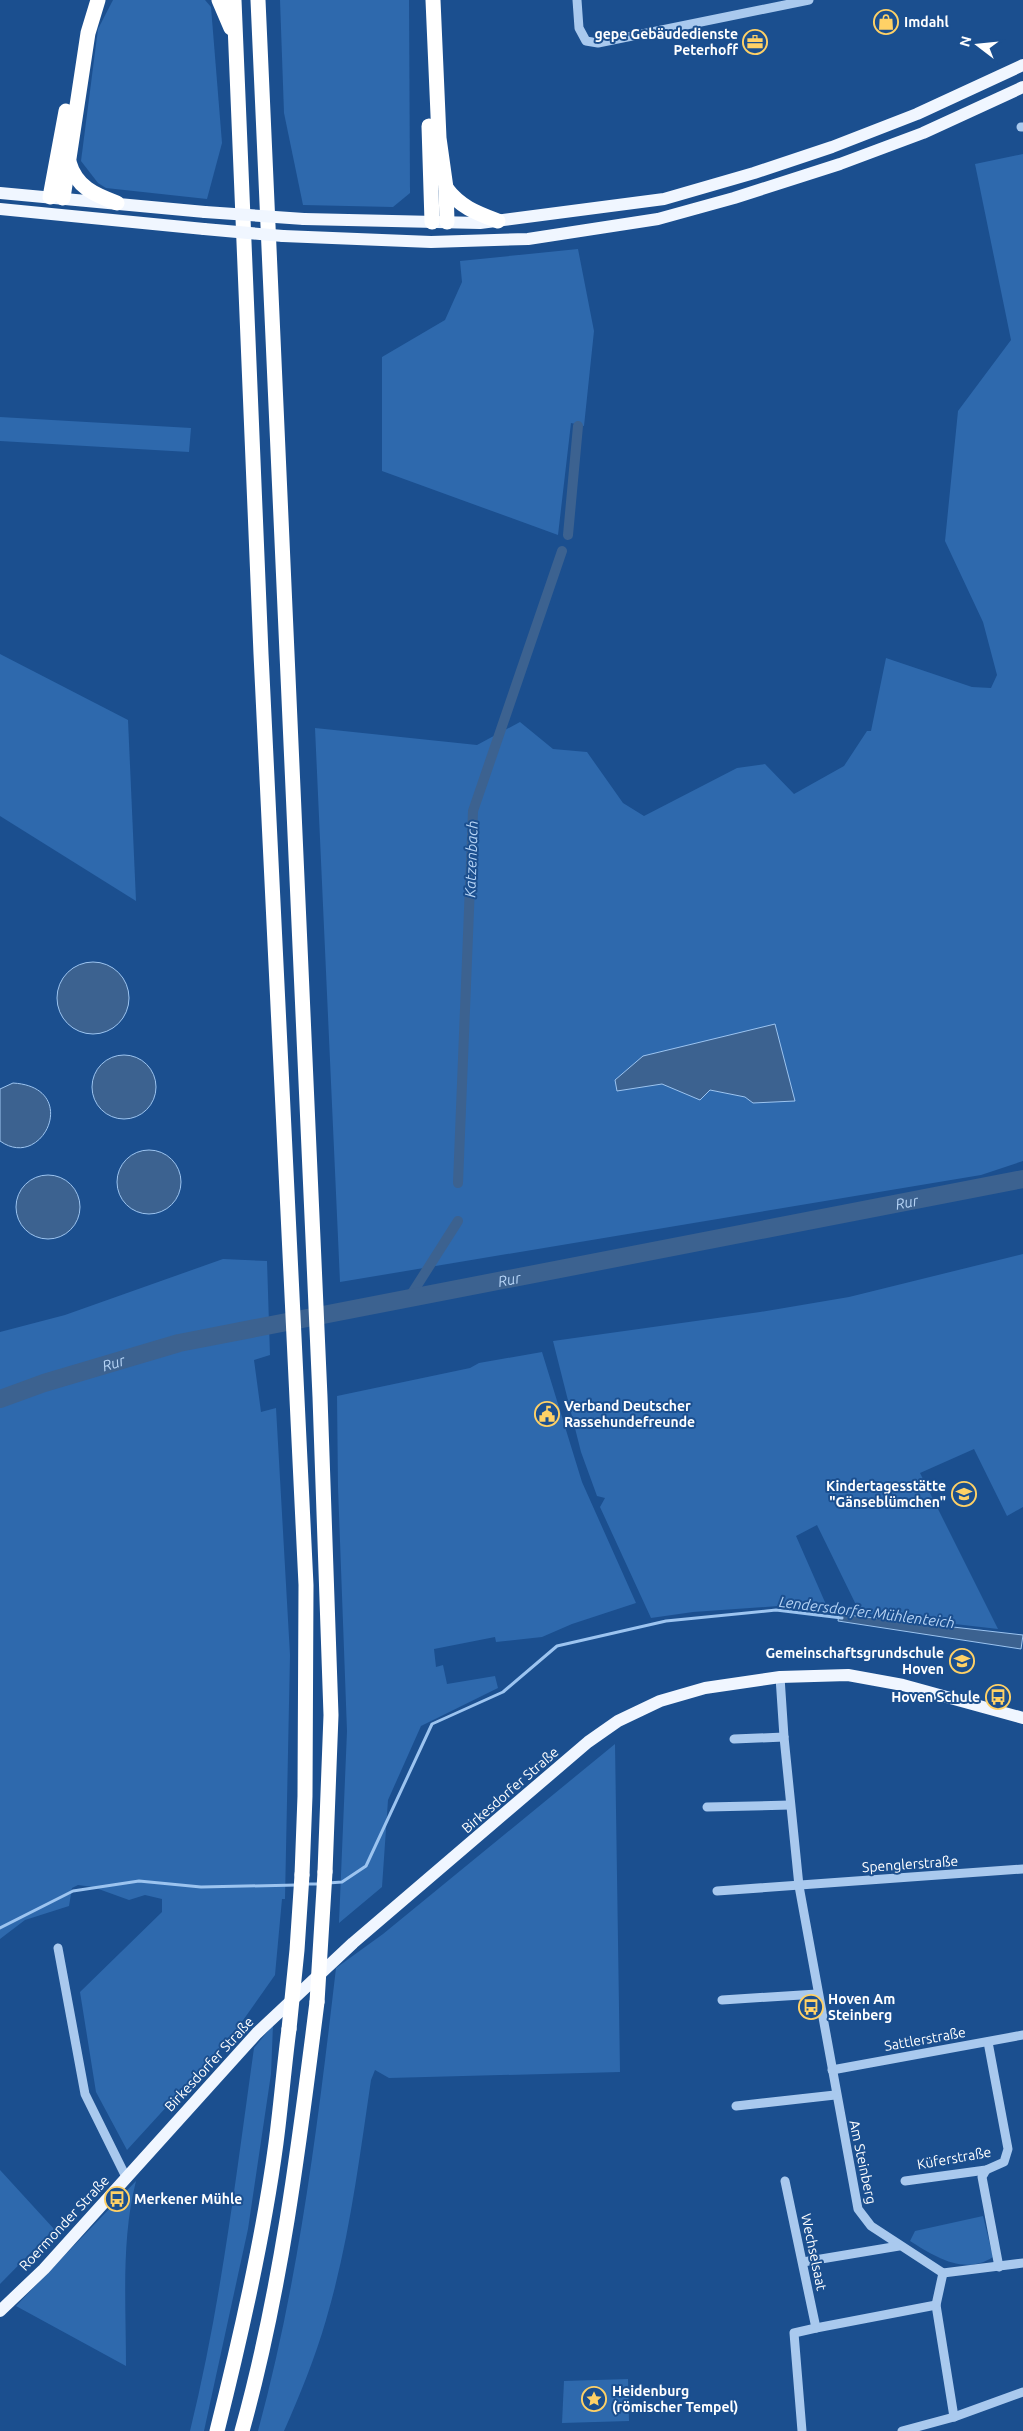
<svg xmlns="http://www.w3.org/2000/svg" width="1023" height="2431" font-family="Ubuntu,sans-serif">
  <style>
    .green { fill: #2e69ad }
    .water { fill: #3c6290; stroke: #9cc4f0 }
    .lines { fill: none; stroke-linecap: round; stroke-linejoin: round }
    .stream { stroke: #9cc4f0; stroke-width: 3 }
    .canal { stroke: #3c6290; stroke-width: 10 }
    .river { stroke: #3c6290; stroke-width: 18 }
    .minor { stroke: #a9c9ee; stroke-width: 9 }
    .major { stroke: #f0f6ff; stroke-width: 12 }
    .highway { stroke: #fff; stroke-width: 15 }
    .major-bridge { stroke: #f0f6ff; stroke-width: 12 }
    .highway-bridge { stroke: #fff; stroke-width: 15 }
    .labels { text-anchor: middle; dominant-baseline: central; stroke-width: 4; stroke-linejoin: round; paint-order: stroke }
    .poi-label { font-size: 14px; font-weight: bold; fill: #fff; stroke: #1b4f8f; text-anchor: start }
    .street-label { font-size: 14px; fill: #fff; stroke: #1b4f8f }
    .water-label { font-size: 15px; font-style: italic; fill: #b5d3f5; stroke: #1b4f8f }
  </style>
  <rect width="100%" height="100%" fill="#1b4f8f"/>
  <g class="green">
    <path d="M 113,0 L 205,0 L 211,7 L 222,143 L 207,199 L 106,188 L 98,183 L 81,161 L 98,29 Z"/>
    <path d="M 280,0 L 409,0 L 410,193 L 393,207 L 303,205 L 284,113 Z"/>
    <path d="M 1023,154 L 1023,1161 L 981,1175 L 340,1282 L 315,728 L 477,745 L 520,722 L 553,749 L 587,752 L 623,803 L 644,816 L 737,768 L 765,764 L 794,794 L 844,766 L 867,731 L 871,731 L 886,658 L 972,687 L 991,688 L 997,675 L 983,622 L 945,541 L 958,411 L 1011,340 L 975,164 Z"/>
    <path d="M 578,249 L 594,331 L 584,426 L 571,423 L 558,535 L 382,471 L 382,357 L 445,320 L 462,282 L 460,261 Z"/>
    <path d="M 0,417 L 191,428 L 189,452 L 0,441 Z"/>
    <path d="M 0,654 L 128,720 L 136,901 L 0,816 Z"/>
    <path d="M 1023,1254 L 1023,1507 L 1007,1516 L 974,1449 L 920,1473 L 998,1629 L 860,1613 L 817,1525 L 796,1536 L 828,1609 L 778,1606 L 693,1612 L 651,1618 L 600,1507 L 605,1498 L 597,1496 L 581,1452 L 553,1341 L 760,1312 L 849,1297 Z"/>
    <path d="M 223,1259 L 267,1261 L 270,1355 L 254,1360 L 261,1412 L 276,1408 L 290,1655 L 285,1899 L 282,1899 L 275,1975 L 234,2033 L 127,2150 L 96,2092 L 80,1992 L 162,1912 L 162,1899 L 145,1895 L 129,1900 L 93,1887 L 78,1885 L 72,1888 L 69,1906 L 25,1920 L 0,1939 L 0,1332 L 65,1315 Z"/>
    <path d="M 542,1352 L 582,1482 L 636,1603 L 572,1624 L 542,1637 L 496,1642 L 495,1637 L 434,1649 L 436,1667 L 443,1665 L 447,1684 L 495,1676 L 498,1688 L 421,1726 L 388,1800 L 382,1887 L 339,1923 L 347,1731 L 338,1487 L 337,1396 L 470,1368 L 479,1363 Z"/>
    <path d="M 615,1744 L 620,2072 L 389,2078 L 375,2070 L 371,2080 C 359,2161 349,2242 326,2320 C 315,2358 300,2395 284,2431 L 258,2431 C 299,2280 318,2123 336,1968 L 383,1934 Z"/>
    <path d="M 273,2025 L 271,2074 L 248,2229 L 204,2431 L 190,2431 C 221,2305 236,2176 254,2048 Z"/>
    <path d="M 0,2170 L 54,2229 L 0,2284 Z"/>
    <path d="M 136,2181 C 121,2240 126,2304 126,2366 L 16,2306 Z"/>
    <path d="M 983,2216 L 993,2257 C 964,2276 934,2256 910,2241 L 915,2231 Z"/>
    <path d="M 628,2379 L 629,2421 L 562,2423 L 564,2381 Z"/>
  </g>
  <g class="water">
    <circle cx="93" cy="998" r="36"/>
    <path d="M 775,1024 L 795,1101 L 753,1103 L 745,1097 L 710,1090 L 700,1100 L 662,1084 L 617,1091 L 615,1080 L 643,1056 Z"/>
    <circle cx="124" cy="1087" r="32"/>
    <path d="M 13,1083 C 82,1087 43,1172 0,1141 L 0,1089 Z"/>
    <circle cx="149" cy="1182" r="32"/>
    <circle cx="48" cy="1207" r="32"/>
    <path d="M 839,1614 L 1023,1635 L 1021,1649 L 838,1621 Z"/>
  </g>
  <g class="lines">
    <g class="stream">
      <path d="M 328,1883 L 342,1882 L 366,1866 L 432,1724 L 503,1692 L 557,1646 L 666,1621 L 776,1610 L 842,1618"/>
      <path d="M 306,1884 L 319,1884"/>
      <path d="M 0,1928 L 73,1891 L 139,1881 L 201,1887 L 297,1885"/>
    </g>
    <g class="canal">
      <path d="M 568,535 L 578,426"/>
      <path d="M 458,1183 L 473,811 L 562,551"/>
      <path d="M 409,1298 L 458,1221"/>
    </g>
    <path class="river" id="s1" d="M 0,1399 L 44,1383 L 179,1343 L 1023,1179"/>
    <g class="minor">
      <path d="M 577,0 L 579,28 L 586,41 L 598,43 L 809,0"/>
      <path d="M 1021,127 L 1023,127"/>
      <path d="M 780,1677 L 784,1737 L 799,1886 L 858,2209 L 871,2226 L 943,2273 L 1023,2263"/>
      <path d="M 734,1739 L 784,1737"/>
      <path d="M 707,1807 L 790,1805"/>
      <path d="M 717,1891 L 1023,1869"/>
      <path d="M 58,1948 L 85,2094 L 126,2177"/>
      <path d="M 722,2000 L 817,1994"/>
      <path d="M 832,2070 L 1023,2035"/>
      <path d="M 736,2106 L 835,2095"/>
      <path d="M 986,2170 L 982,2177 L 999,2267"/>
      <path d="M 785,2181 L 816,2328 L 936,2305"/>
      <path d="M 905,2181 L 986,2170 L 1004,2162 L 1008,2149 L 988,2042"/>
      <path d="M 803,2262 L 899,2246"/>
      <path d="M 943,2273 L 936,2305 L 954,2417"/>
      <path d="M 802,2431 L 794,2333 L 816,2328"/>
      <path d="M 902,2431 L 954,2417 L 1023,2392"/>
    </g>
    <g class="major">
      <path d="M 0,193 L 205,212"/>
      <path d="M 0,209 L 204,229"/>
      <path d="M 304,219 L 480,223 L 664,199 L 754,173 L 832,147 L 917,114 L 1023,65"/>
      <path d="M 283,236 L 431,242 L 528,239 L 658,219 L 734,198 L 840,164 L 923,133 L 1023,87"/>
      <path d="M 0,2311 L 44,2269 L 257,2033 L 353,1943 L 588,1742 L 618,1721 L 660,1701 L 705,1688 L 780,1677 L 848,1675 L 903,1685 L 1023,1718"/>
    </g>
    <g class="highway">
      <path d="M 219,0 L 231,28"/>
      <path d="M 234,0 L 261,654 L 306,1585 L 305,1796 L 302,1875"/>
      <path d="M 258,0 L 320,1397 L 331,1715 L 325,1872"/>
      <path d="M 433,0 L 439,138 L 446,188 L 447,222"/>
      <path d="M 429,126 L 432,222"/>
      <path d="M 69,162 C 76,187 95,195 117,203"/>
      <path d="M 446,188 C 460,207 477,213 498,221"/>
      <path d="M 50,197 L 66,111"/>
      <path d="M 63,198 L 88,33 L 98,0"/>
      <path d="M 217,2431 C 241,2336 263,2240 276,2143 C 281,2105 284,2067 289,2029"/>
      <path d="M 242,2431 C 281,2291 299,2146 317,2002"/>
    </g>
    <g class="major-bridge">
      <path d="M 205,212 L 304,219"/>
      <path d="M 204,229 L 283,236"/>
    </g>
    <g class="highway-bridge">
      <path d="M 317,2002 L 325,1872"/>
      <path d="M 289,2029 L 297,1950 L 302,1875"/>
    </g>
  </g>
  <defs>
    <symbol id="shop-ring" viewBox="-11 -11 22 22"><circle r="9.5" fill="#1b4f8f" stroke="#ffd166" stroke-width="1.5"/><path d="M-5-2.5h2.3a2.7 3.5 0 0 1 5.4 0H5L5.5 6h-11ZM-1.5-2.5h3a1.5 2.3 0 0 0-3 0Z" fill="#ffd166"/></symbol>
    <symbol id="office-ring" viewBox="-11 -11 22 22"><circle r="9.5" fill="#1b4f8f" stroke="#ffd166" stroke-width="1.5"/><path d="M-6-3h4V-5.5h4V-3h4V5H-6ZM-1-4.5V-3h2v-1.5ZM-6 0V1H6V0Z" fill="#ffd166"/></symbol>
    <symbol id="civic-ring" viewBox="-11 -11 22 22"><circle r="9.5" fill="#1b4f8f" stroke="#ffd166" stroke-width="1.5"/><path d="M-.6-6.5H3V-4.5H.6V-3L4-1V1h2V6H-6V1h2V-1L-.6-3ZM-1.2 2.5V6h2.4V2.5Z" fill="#ffd166"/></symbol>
    <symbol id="school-ring" viewBox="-11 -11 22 22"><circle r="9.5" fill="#1b4f8f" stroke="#ffd166" stroke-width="1.5"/><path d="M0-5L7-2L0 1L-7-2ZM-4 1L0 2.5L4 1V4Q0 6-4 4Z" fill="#ffd166"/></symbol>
    <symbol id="bus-ring" viewBox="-11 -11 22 22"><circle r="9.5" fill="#1b4f8f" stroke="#ffd166" stroke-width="1.5"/><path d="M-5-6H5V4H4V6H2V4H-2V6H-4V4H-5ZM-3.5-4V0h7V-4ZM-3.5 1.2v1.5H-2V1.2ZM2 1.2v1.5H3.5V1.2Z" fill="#ffd166"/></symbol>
    <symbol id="sight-ring" viewBox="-11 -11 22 22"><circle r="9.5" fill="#1b4f8f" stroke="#ffd166" stroke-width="1.5"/><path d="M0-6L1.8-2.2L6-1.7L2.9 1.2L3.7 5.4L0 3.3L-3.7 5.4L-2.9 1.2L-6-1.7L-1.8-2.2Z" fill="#ffd166"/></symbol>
  </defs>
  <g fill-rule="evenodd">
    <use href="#shop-ring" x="872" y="8" width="28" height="28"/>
    <use href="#office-ring" x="741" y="28" width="28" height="28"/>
    <use href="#civic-ring" x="533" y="1400" width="28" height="28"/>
    <use href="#school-ring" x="950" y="1480" width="28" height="28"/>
    <use href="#school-ring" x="948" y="1647" width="28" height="28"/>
    <use href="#bus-ring" x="984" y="1683" width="28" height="28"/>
    <use href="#bus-ring" x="797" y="1993" width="28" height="28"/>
    <use href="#bus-ring" x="103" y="2185" width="28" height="28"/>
    <use href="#sight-ring" x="580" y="2385" width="28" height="28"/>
  </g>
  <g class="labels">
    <g class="poi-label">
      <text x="904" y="22">Imdahl</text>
      <text x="738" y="34" text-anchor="end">gepe Gebäudedienste<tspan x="738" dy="16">Peterhoff</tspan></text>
      <text x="564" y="1406">Verband Deutscher<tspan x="564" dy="16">Rassehundefreunde</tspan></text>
      <text x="946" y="1486" text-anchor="end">Kindertagesstätte<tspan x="946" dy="16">"Gänseblümchen"</tspan></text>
      <text x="944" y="1653" text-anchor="end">Gemeinschaftsgrundschule<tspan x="944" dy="16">Hoven</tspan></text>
      <text x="980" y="1697" text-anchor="end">Hoven Schule</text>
      <text x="828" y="1999">Hoven Am<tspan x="828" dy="16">Steinberg</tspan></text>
      <text x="134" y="2199">Merkener Mühle</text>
      <text x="612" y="2391">Heidenburg<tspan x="612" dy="16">(römischer Tempel)</tspan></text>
    </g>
    <g class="street-label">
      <text transform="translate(510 1790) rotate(-41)">Birkesdorfer Straße</text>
      <text transform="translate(910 1864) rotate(-4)">Spenglerstraße</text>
      <text transform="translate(925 2039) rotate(-10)">Sattlerstraße</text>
      <text transform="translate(209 2064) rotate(-47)">Birkesdorfer Straße</text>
      <text transform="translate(954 2158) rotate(-10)">Küferstraße</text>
      <text transform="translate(863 2162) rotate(78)">Am Steinberg</text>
      <text transform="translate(64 2223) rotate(-47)">Roermonder Straße</text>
      <text transform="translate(814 2252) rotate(78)">Wechselsaat</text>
    </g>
    <g class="water-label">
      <text transform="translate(471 859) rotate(-88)">Katzenbach</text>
      <text stroke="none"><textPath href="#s1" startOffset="929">Rur</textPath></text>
      <text stroke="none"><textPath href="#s1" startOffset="524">Rur</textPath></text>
      <text stroke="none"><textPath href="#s1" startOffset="119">Rur</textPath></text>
      <text transform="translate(867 1612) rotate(7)">Lendersdorfer Mühlenteich</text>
    </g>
  </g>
  <g transform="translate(978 45) rotate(286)" stroke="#1b4f8f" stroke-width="4" paint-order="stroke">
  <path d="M0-4L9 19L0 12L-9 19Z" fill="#ffffff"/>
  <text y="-8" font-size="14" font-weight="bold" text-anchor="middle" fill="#ffffff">N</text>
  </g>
</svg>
